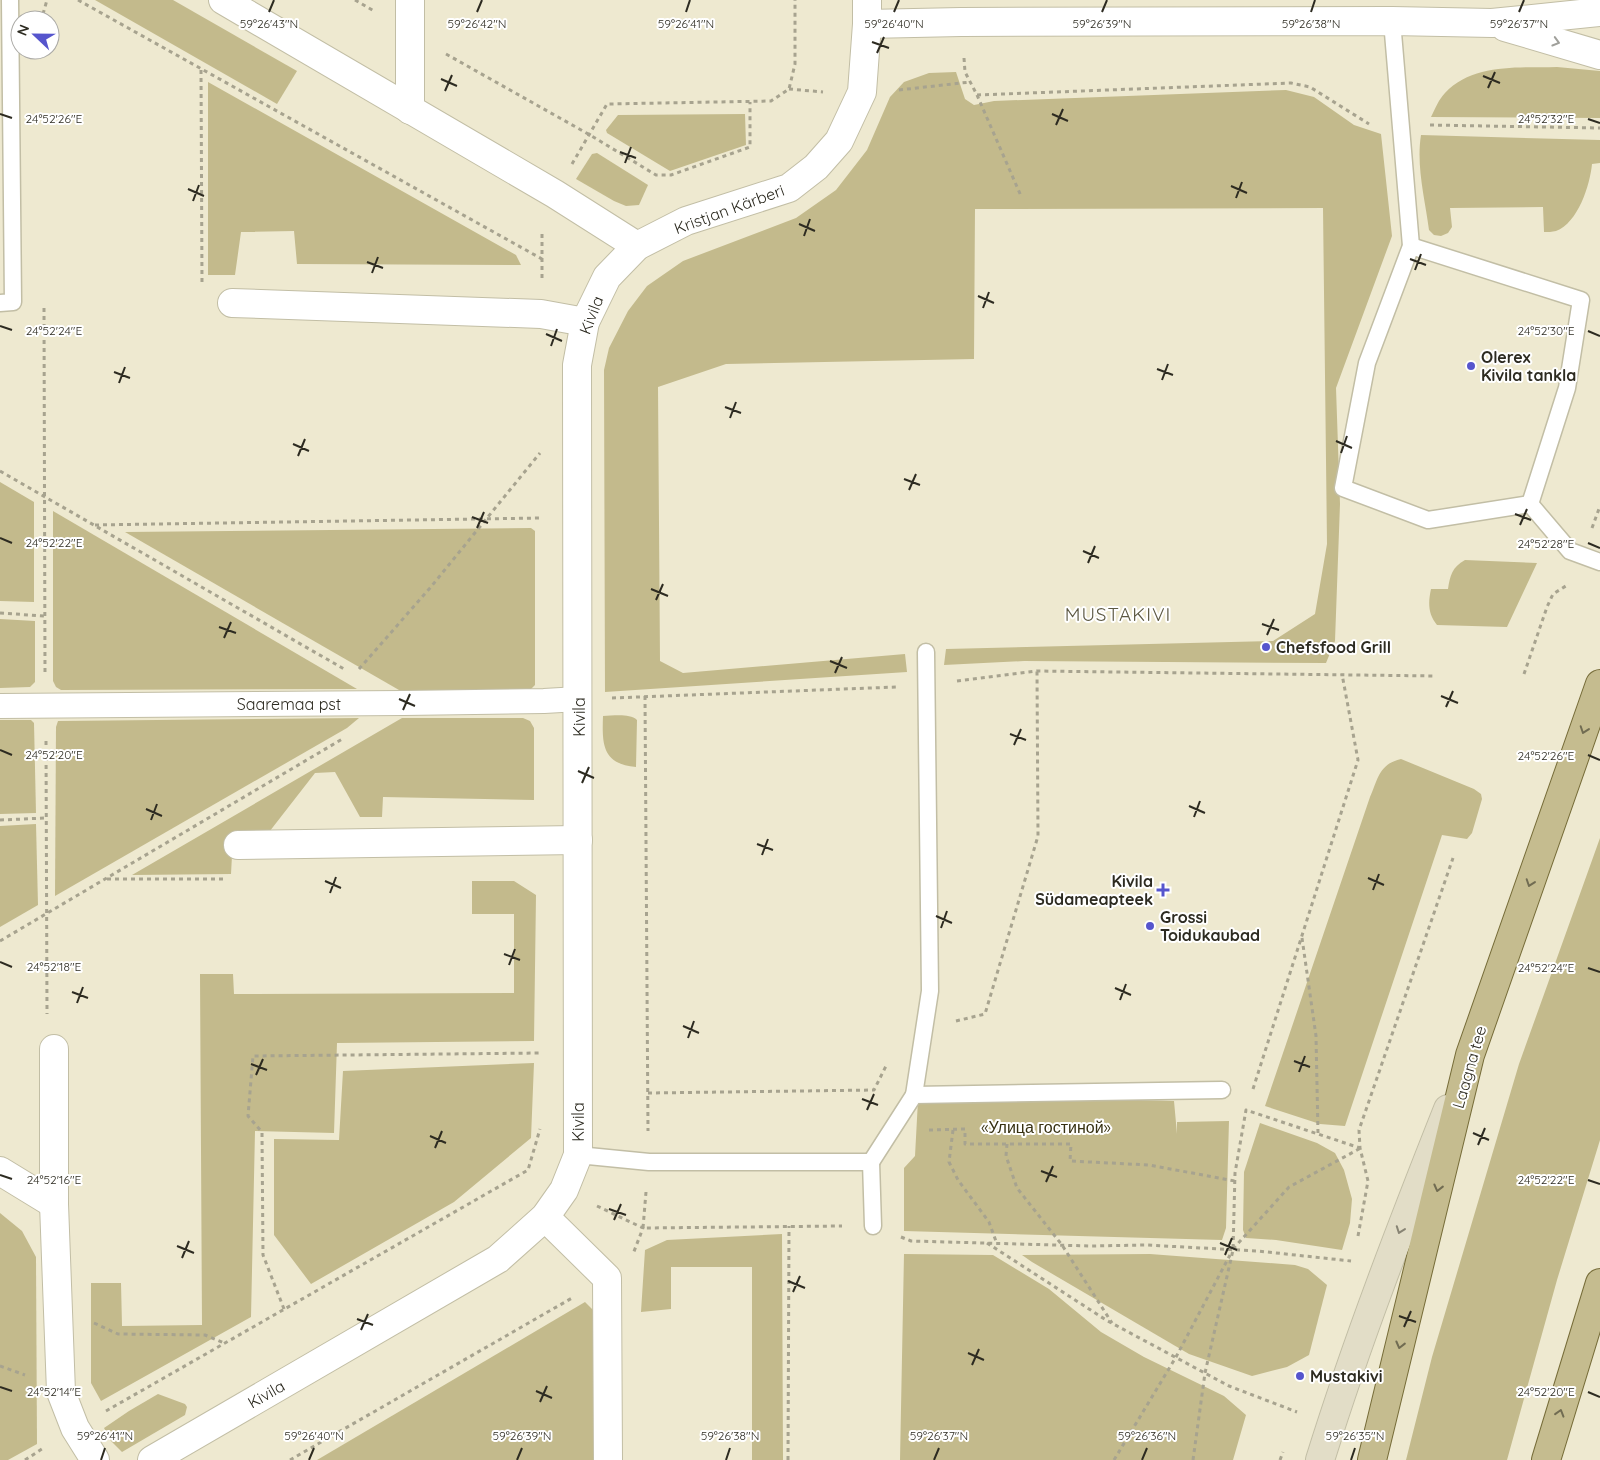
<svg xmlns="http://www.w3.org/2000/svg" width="1600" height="1460" font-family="Quicksand,sans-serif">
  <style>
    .green { fill: #c3ba8c }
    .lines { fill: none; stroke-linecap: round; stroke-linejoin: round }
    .service-casing { stroke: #c2bea5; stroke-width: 19 }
    .pedestrian-casing { stroke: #c2bea5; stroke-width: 26 }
    .minor-casing { stroke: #c2bea5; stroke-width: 30 }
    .tertiary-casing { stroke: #c2bea5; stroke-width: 30 }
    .secondary-casing { stroke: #c2bea5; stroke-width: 30 }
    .primary-casing { stroke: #766c38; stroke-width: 30 }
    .path { stroke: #a7a38f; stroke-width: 3; stroke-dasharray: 4 4; stroke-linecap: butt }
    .service { stroke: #fff; stroke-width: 16 }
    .pedestrian { stroke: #fff; stroke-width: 24 }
    .minor { stroke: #fff; stroke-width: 28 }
    .tertiary { stroke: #fff; stroke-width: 28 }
    .secondary { stroke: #e2ddc7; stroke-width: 28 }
    .primary { stroke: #c5bc8f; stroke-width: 28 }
    .oneway { stroke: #a0a09b }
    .oneway2 { stroke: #716c52 }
    .oneway3 { stroke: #888474 }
    .ticks { fill: none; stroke: #2d2b21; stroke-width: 2 }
    .poi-dot { fill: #5655cd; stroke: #fff; stroke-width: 2 }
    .labels { text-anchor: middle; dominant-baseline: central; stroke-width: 4; stroke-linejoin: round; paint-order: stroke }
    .street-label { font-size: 16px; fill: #2d2b21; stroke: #fff }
    .poi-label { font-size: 16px; font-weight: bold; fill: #2d2b21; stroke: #fff; text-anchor: start }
    .park-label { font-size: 16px; fill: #363011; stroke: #fff }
    .quarter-label { font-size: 19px; letter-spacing: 1px; fill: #5c5842; stroke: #fff }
    .ticks-label { font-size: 12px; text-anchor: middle; fill: #2d2b21; stroke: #fff; stroke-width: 4; stroke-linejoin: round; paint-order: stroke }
  </style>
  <rect width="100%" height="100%" fill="#eee9d0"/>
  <g class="green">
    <path d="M 95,0 L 173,0 L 297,71 L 277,104 Z"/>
    <path d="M 1557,67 L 1600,71 L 1600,118 L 1431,117 C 1435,109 1439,99 1445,93 C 1473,63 1520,68 1557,67 Z"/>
    <path d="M 956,72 L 965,99 L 974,105 L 994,101 L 1286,90 L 1314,97 L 1354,125 L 1381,134 L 1392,236 L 1336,388 L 1340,504 L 1335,641 L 1326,663 L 1024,661 L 944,665 L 946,649 L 1273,641 L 1315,614 L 1327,544 L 1323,208 L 975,209 L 974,359 L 726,364 L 658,387 L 660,661 L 683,673 L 905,654 L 907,672 L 605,692 L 604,370 L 609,348 L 628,311 L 647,286 L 683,261 L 796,218 L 836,190 L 867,150 L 890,97 L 904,82 L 929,73 Z"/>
    <path d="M 208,82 L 516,255 L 521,265 L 297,264 L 294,231 L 241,232 L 235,275 L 208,275 Z"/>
    <path d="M 745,114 L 746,145 L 670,171 L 607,133 L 606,130 L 618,115 Z"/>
    <path d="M 1421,135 L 1600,140 L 1600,163 L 1592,164 C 1590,185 1578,223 1556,231 C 1552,232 1548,232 1544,232 L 1543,207 L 1450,208 L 1452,227 L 1448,233 L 1441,236 L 1434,235 L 1429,230 C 1425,199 1416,166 1421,135 Z"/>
    <path d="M 597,153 L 648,185 L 639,205 L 626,206 L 614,201 L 576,179 L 592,154 Z"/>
    <path d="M 0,482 L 34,502 L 34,602 L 0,601 Z"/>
    <path d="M 53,511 L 357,689 L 61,690 L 56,687 L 53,681 Z"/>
    <path d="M 531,528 L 535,531 L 535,685 L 529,691 L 399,690 L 125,532 Z"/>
    <path d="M 1465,560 L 1537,563 L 1507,627 L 1437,625 C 1428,614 1428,603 1431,589 L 1448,589 C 1450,576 1452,567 1465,560 Z"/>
    <path d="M 0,619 L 35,621 L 35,682 L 30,687 L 0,688 Z"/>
    <path d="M 603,716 C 613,716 629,713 637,720 L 636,767 C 602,764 602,744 603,716 Z"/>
    <path d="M 359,718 L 347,728 L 55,896 L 56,727 L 58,721 Z"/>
    <path d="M 402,718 L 523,718 L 530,721 L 534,728 L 534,800 L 383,797 L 382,817 L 360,817 L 335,772 L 315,773 L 266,836 L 233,837 L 231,874 L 132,875 Z"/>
    <path d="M 0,720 L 31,720 L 34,723 L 36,813 L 0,814 Z"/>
    <path d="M 1401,759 L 1474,789 L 1481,794 L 1482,799 L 1472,833 L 1467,839 L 1442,835 L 1345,1126 L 1320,1124 L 1265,1106 L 1370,797 C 1378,779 1379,764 1401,759 Z"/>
    <path d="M 36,824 L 38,905 L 0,927 L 0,826 Z"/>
    <path d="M 1600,838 L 1600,1140 L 1557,1280 L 1507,1460 L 1406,1460 L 1432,1357 L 1519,1064 Z"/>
    <path d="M 472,881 L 514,881 L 536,895 L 534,1041 L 337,1043 L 334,1133 L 255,1131 L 251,1317 L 101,1401 L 91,1383 L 91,1283 L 121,1283 L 122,1326 L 202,1325 L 200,974 L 233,974 L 234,994 L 514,993 L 514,914 L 472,914 Z"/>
    <path d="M 534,1063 L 531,1138 L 454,1202 L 311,1284 L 274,1235 L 274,1139 L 339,1140 L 343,1071 Z"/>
    <path d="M 1066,1098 L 1174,1101 L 1177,1134 L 1177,1122 L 1229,1121 L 1226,1228 L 1222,1240 L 904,1231 L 904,1168 L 915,1156 L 918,1100 Z"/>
    <path d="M 1260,1123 L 1317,1143 L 1335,1153 L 1344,1170 L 1352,1199 L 1350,1223 L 1342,1250 L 1276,1240 L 1246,1238 L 1243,1230 L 1244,1172 Z"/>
    <path d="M 0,1213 L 22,1231 L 36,1257 L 37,1444 L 8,1460 L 0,1460 Z"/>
    <path d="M 782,1234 L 783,1460 L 752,1460 L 752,1267 L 671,1267 L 671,1309 L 641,1312 L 645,1250 L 667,1240 Z"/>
    <path d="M 904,1254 L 993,1255 L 1049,1289 L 1101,1332 L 1144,1357 L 1224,1396 L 1246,1415 L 1233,1460 L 900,1460 Z"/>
    <path d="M 1150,1254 L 1295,1265 L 1308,1269 L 1327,1285 L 1309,1355 L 1287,1367 L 1252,1376 L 1189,1354 L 1032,1262 L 1022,1255 Z"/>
    <path d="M 585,1302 L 593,1310 L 595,1460 L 317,1460 Z"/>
    <path d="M 158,1394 L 185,1404 L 187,1407 L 185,1415 L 122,1452 L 111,1441 L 104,1428 L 129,1411 Z"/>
  </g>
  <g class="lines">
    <defs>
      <g id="service">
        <path d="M 1392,21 L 1411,246 L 1367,363 L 1343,488 L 1428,520 L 1530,504 L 1570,551 L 1600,562"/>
        <path d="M 1411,246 L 1581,300 L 1567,388 L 1530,504"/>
        <path d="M 0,303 L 13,302 L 10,0"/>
        <path d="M 914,1095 L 930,991 L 926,652"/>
        <path d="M 578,1155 L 649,1162 L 871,1162 L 873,1226"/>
        <path d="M 871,1162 L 914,1095 L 1222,1090"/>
      </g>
      <path id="pedestrian" d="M 0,706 L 404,703 L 544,701 L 579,699"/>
      <g id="minor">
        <path d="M 223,0 L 555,194 L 637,246"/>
        <path d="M 410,110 L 410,0"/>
        <path d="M 232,303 L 541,314 L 585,322"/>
        <path d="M 238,845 L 578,840"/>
        <path d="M 54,1049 L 54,1204 L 61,1392 L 75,1428 L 95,1460"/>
        <path d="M 0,1171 L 54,1204"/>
        <path d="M 545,1217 L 607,1278 L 608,1460"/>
      </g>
      <g id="tertiary">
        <path d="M 867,24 L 961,22 L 1392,21 L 1492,23 L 1600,12"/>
        <path d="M 1505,27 L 1600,55"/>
        <path d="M 152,1460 L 498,1259 L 545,1217 L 564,1190 L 578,1155 L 577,365 L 585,322 L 607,277 L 637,246 L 686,221 L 789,188 L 816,167 L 839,141 L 862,92 L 867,24 L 867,0"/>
      </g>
      <path id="secondary" d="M 1320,1460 C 1357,1341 1402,1225 1448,1109"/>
      <g id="primary">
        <path d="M 1372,1460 L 1470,1055 L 1600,684"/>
        <path d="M 1546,1460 L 1600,1283"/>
      </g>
    </defs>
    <use href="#service" class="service-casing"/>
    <use href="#pedestrian" class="pedestrian-casing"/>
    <use href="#minor" class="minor-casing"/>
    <use href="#tertiary" class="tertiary-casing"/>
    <use href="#secondary" class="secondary-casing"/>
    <use href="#primary" class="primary-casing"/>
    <g class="path">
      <path d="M 78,0 L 542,259"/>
      <path d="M 355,0 L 374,11"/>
      <path d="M 43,14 L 47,0"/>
      <path d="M 446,54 L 590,135 L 656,175 L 671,175 L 750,147 L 750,102"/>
      <path d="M 964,58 L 965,72 L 977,95 L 1291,83 L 1310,87 L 1369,124"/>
      <path d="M 201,70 L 202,283"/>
      <path d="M 789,89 L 823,92"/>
      <path d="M 899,90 L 970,82"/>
      <path d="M 977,95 L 1021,196"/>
      <path d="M 1430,125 L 1600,128"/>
      <path d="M 572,164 L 607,104 L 771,101 L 789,89 L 795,64 L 795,0"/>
      <path d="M 542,278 L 542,230"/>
      <path d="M 44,308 L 45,672"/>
      <path d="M 0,471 L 344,669"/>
      <path d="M 95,525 L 542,518"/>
      <path d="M 1592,528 L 1600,506"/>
      <path d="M 0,613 L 44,616"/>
      <path d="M 359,669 L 430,588 L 540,453"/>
      <path d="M 1524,674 L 1547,607 L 1553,594 L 1569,584"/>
      <path d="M 957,681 L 1037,671 L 1435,676"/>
      <path d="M 645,696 L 648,1131"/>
      <path d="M 612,698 L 896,687"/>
      <path d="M 46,741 L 47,1014"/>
      <path d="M 0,820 L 46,818"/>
      <path d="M 107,879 L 223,879"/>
      <path d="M 1302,938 L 1316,1036 L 1318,1134"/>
      <path d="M 0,941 L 344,738"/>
      <path d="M 956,1021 L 985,1014 L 1038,836 L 1037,671"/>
      <path d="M 1253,1089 L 1358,760 L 1342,674"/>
      <path d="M 648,1093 L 874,1090 L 886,1066"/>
      <path d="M 929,1130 L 965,1129 L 965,1144 L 1071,1144 L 1070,1161 L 1149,1165 L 1235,1181"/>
      <path d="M 953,1130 L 949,1162 L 958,1180 L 989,1222 L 997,1244"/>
      <path d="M 1007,1144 L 1006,1156 L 1017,1188 L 1062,1245 L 1112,1323"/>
      <path d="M 646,1192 L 643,1228 L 842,1226"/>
      <path d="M 597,1206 L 643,1228 L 633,1254"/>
      <path d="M 1358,1236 L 1368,1181 L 1360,1148 L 1359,1130 L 1453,858"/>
      <path d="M 901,1237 L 911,1241 L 1090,1246 L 1146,1245 L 1258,1251 L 1351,1261"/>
      <path d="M 987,1243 L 1106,1320 L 1229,1386 L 1297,1412"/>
      <path d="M 1233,1249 L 1289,1187 L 1359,1149"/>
      <path d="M 284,1309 L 263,1255 L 262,1132 L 248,1116 L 253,1056 L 542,1053"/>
      <path d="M 94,1323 L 118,1334 L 205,1335 L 224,1343"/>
      <path d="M 0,1366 L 25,1375"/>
      <path d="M 106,1411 L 528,1170 L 540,1129"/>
      <path d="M 25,1460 L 45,1447"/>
      <path d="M 290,1460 L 572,1298"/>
      <path d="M 788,1460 L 789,1226"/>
      <path d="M 1114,1460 L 1176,1357 L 1230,1255"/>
      <path d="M 1193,1460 L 1205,1373 L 1233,1250 L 1235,1173 L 1246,1110 L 1360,1148"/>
      <path d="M 1280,1460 L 1283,1452"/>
    </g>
    <use href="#service" class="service"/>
    <use href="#pedestrian" class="pedestrian"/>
    <use href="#minor" class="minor"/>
    <use href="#tertiary" class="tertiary"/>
    <use href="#secondary" class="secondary"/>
    <use href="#primary" class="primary"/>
  </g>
  <defs><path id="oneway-chevron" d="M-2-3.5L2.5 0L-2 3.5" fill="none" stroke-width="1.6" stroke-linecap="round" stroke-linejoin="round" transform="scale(1.25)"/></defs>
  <use class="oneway" href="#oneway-chevron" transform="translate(1556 42) rotate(16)"/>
  <g class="oneway2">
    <use href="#oneway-chevron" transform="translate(1584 730) rotate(109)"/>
    <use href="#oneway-chevron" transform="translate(1530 883) rotate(109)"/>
    <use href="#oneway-chevron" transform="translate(1438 1188) rotate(104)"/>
    <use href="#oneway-chevron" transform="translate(1400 1345) rotate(104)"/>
    <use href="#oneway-chevron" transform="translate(1560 1413) rotate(-73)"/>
  </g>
  <use class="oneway3" href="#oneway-chevron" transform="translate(1400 1230) rotate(110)"/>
  <path class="ticks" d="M 269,12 L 274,0M 477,12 L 482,0M 686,12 L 690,0M 894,12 L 899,0M 1102,12 L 1107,0M 1311,12 L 1315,0M 1519,12 L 1524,0M 872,42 L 889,48M 877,53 L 884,37M 1483,76 L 1500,83M 441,79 L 457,86M 1488,88 L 1495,72M 445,91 L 452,75M 0,114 L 12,118M 1052,114 L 1068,121M 1588,119 L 1600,123M 1056,125 L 1063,109M 620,152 L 636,158M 625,163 L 631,147M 1231,186 L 1247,193M 188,189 L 204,196M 1236,198 L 1242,182M 193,201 L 199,185M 799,224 L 815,231M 804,236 L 810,219M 1410,259 L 1426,265M 367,262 L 383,268M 1415,270 L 1421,254M 372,273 L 378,257M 978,296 L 994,303M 983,308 L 989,292M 0,326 L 12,330M 1588,331 L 1600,336M 546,334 L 562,341M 551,346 L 557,329M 1157,369 L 1173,375M 114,372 L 130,378M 1162,380 L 1168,364M 119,383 L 125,367M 725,407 L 741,413M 730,418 L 736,402M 1336,441 L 1352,448M 293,444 L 309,451M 1341,453 L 1347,436M 298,456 L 305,439M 904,479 L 920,485M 909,490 L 916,474M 1515,514 L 1531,520M 472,517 L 488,523M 1520,525 L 1527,509M 477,528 L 484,512M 0,538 L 12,543M 1588,543 L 1600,548M 1083,551 L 1099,558M 1088,563 L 1095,546M 651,589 L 668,596M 656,600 L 663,584M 1262,624 L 1279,630M 219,627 L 236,633M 1267,635 L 1274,619M 224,638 L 231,622M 830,661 L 847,668M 835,673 L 842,657M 1441,696 L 1458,703M 399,699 L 415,706M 1446,707 L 1453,691M 403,710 L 410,694M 1010,734 L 1026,740M 1014,745 L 1021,729M 0,750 L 12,755M 1588,755 L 1600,760M 578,771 L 594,778M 582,783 L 589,767M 1189,806 L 1205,813M 146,809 L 162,816M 1194,817 L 1200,801M 151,820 L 157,804M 757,844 L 773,850M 762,855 L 768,839M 1368,878 L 1384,885M 325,881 L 341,888M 1373,890 L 1379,874M 330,893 L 336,877M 936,916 L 952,923M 941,928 L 947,911M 504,954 L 520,960M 0,962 L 12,967M 509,965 L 515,949M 1588,968 L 1600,972M 1115,988 L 1131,995M 72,992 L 88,998M 1120,1000 L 1126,984M 77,1003 L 83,987M 683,1026 L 699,1033M 688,1038 L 694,1021M 1294,1061 L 1310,1067M 251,1064 L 267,1070M 1299,1072 L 1305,1056M 256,1075 L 263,1059M 862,1099 L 878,1105M 867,1110 L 874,1094M 1473,1133 L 1489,1140M 430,1136 L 446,1143M 1478,1145 L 1485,1128M 435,1148 L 442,1131M 1041,1171 L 1057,1177M 0,1175 L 12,1179M 1588,1180 L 1600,1184M 1046,1182 L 1053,1166M 609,1209 L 626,1215M 614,1220 L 621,1204M 1220,1243 L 1237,1250M 177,1246 L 194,1253M 1225,1255 L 1232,1238M 182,1258 L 189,1241M 788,1281 L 805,1288M 793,1292 L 800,1276M 1399,1316 L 1416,1322M 357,1319 L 373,1325M 1404,1327 L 1411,1311M 361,1330 L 368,1314M 968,1353 L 984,1360M 972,1365 L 979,1349M 0,1387 L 12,1391M 536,1391 L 552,1398M 1588,1392 L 1600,1397M 540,1402 L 547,1386M 101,1460 L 105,1448M 309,1460 L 314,1448M 517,1460 L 522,1448M 726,1460 L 730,1448M 934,1460 L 939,1448M 1142,1460 L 1147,1448M 1351,1460 L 1355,1448"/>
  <g class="poi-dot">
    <circle cx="1471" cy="366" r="5"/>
    <circle cx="1266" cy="647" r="5"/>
    <path d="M1160.5 882.5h5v5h5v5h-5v5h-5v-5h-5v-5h5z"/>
    <circle cx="1150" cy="926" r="5"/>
    <circle cx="1300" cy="1376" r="5"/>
  </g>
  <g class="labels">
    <g class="street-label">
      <text transform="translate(729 209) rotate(-20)">Kristjan Kärberi</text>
      <text transform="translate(591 315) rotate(-69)">Kivila</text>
      <text x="289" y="704">Saaremaa pst</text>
      <text transform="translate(579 717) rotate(-90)">Kivila</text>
      <text transform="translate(1469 1067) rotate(-74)">Laagna tee</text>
      <text transform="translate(578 1122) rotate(-90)">Kivila</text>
      <text transform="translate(266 1394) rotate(-30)">Kivila</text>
    </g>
    <g class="poi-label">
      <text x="1481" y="357">Olerex<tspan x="1481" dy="18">Kivila tankla</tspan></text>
      <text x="1276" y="647">Chefsfood Grill</text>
      <text x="1153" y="881" text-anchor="end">Kivila<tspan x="1153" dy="18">Südameapteek</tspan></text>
      <text x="1160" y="917">Grossi<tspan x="1160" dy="18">Toidukaubad</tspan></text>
      <text x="1310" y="1376">Mustakivi</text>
    </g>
    <g class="park-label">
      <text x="1046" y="1127">«Улица гостиной»</text>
    </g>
    <g class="quarter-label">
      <text x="1118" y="614">MUSTAKIVI</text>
    </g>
  </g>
  <g class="ticks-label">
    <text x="269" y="28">59°26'43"N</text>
    <text x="477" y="28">59°26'42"N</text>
    <text x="686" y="28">59°26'41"N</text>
    <text x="894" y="28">59°26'40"N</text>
    <text x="1102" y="28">59°26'39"N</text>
    <text x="1311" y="28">59°26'38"N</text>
    <text x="1519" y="28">59°26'37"N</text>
    <text x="54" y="123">24°52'26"E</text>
    <text x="1546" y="123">24°52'32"E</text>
    <text x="54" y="335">24°52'24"E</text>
    <text x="1546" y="335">24°52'30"E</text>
    <text x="54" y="547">24°52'22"E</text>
    <text x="1546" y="548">24°52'28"E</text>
    <text x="54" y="759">24°52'20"E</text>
    <text x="1546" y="760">24°52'26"E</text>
    <text x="54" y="971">24°52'18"E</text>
    <text x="1546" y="972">24°52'24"E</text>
    <text x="54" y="1184">24°52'16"E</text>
    <text x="1546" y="1184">24°52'22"E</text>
    <text x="54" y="1396">24°52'14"E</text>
    <text x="1546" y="1396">24°52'20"E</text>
    <text x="105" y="1440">59°26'41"N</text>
    <text x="314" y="1440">59°26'40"N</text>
    <text x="522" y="1440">59°26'39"N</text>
    <text x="730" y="1440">59°26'38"N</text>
    <text x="939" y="1440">59°26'37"N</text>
    <text x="1147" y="1440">59°26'36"N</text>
    <text x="1355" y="1440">59°26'35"N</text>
  </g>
  <g transform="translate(35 35) rotate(292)"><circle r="24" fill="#ffffff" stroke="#abaaa6"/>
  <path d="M0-4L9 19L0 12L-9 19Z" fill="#5655cd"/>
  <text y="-8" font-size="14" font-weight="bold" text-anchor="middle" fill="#2d2b21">N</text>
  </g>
</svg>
